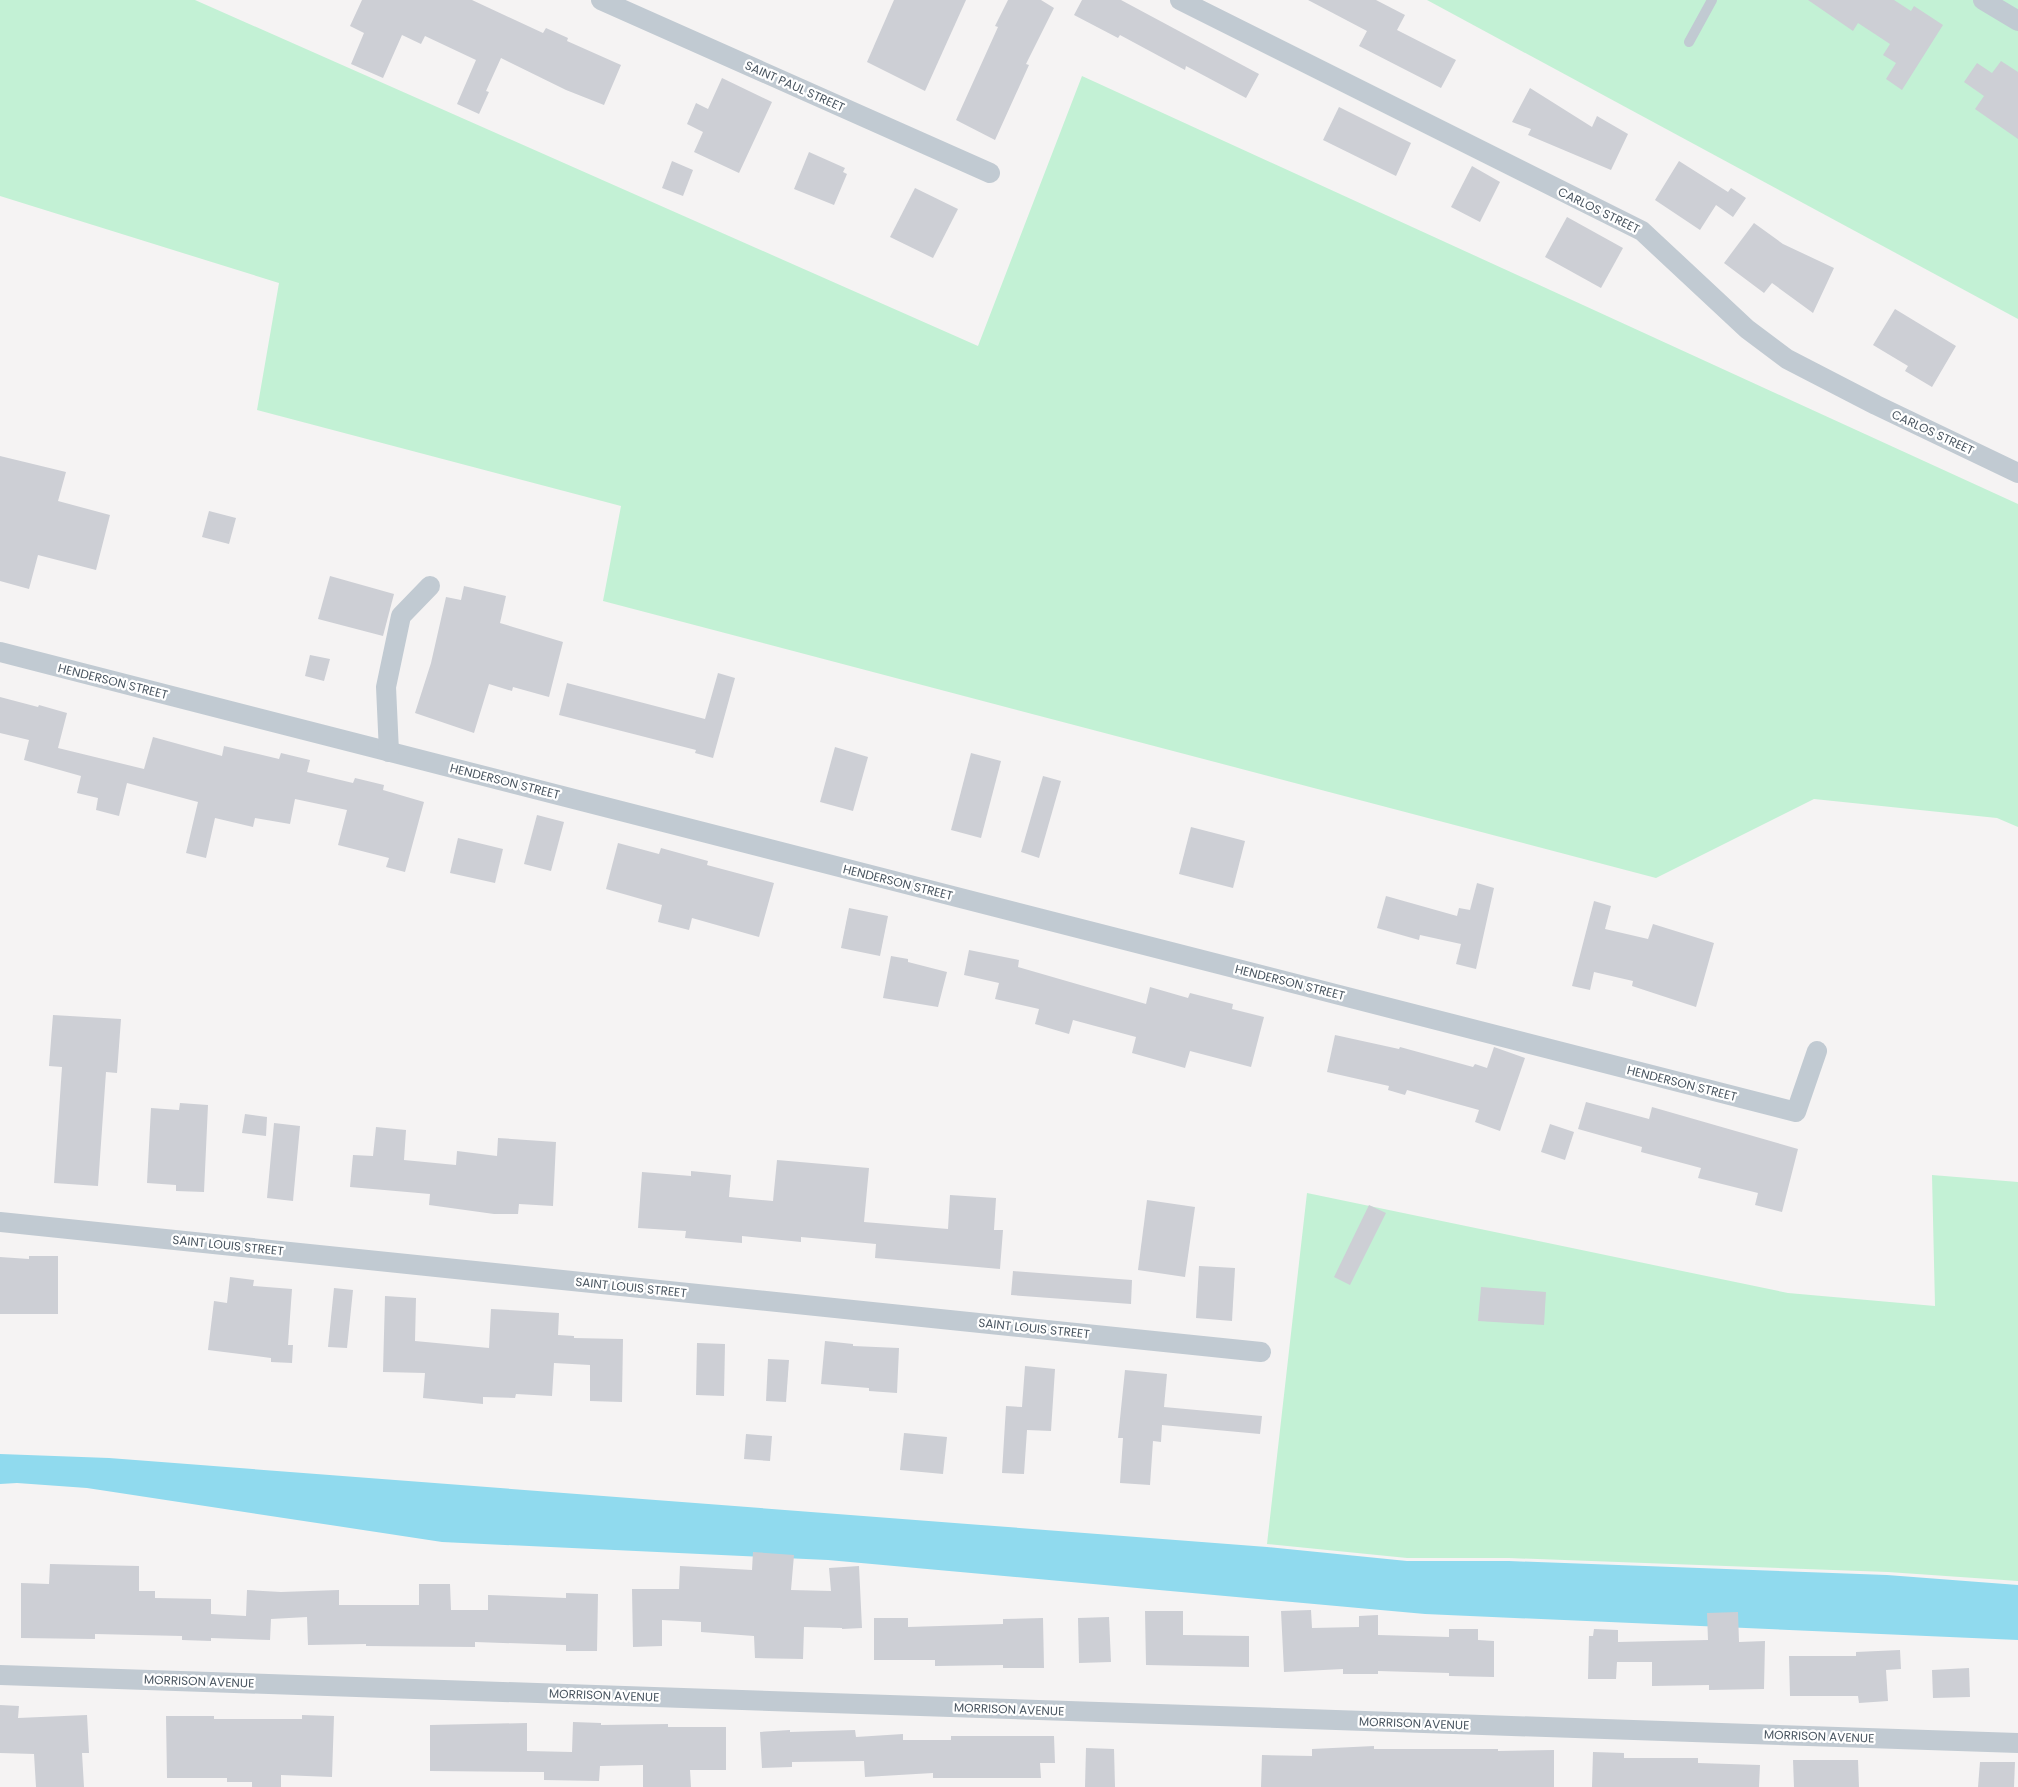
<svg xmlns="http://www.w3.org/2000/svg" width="2018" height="1787" font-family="Poppins,sans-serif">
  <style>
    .green { fill: #c3f1d5 }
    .water { fill: #90daee }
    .building { fill: #cdcfd5 }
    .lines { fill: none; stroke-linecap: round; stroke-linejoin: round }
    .service { stroke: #c1cad2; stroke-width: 10 }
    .minor { stroke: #c1cad2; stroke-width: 20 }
    .labels { text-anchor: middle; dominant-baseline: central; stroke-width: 4.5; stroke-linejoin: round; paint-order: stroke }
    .street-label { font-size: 12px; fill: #4a5661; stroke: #fff }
  </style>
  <rect width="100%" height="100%" fill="#f5f3f3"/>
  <g class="green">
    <path d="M 0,0 L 195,0 L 978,346 L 1082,76 L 2018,504 L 2018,827 L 1997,818 L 1814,799 L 1656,878 L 603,601 L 621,506 L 257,410 L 279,283 L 0,196 Z"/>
    <path d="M 1427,0 L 2018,0 L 2018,319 Z"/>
    <path d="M 1932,1175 L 2018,1182 L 2018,1581 L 1888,1572 L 1509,1558 L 1407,1558 L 1267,1544 L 1307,1193 L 1788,1293 L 1935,1306 Z"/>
  </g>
  <path class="water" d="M 0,1454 L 109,1458 L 1267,1547 L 1407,1561 L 1509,1561 L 1887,1575 L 2018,1585 L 2018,1640 L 1425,1614 L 828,1560 L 442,1542 L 87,1488 L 17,1483 L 0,1484 Z"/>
  <g class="building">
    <path d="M 362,0 L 472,0 L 543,33 L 546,28 L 568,38 L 567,41 L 621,65 L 604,105 L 566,90 L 501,58 L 486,91 L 489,92 L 479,114 L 457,104 L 476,60 L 425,36 L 421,44 L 402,35 L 383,78 L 351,64 L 364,33 L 350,26 Z"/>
    <path d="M 894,0 L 966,0 L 925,91 L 867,62 Z"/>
    <path d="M 1008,0 L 1041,0 L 1054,8 L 1026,64 L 1029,65 L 995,140 L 956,120 L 998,27 L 995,26 Z"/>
    <path d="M 1082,0 L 1121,0 L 1259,74 L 1246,98 L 1186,66 L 1185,70 L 1120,35 L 1118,38 L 1074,15 Z"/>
    <path d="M 1308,0 L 1376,0 L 1405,15 L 1397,30 L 1456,60 L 1441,88 L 1359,46 L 1367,31 Z"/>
    <path d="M 1808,0 L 1894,0 L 1911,11 L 1914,6 L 1943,25 L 1902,90 L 1886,79 L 1896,63 L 1883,55 L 1890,44 L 1858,23 L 1853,31 Z"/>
    <path d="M 2001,61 L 2018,72 L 2018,139 L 1975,109 L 1984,96 L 1964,82 L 1977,63 L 1992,73 Z"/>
    <path d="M 722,78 L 772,102 L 739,173 L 694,152 L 703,132 L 687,124 L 696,103 L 708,109 Z"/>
    <path d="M 1530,88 L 1592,127 L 1597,116 L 1628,134 L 1611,170 L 1528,135 L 1531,129 L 1512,122 Z"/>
    <path d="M 1339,107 L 1411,143 L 1396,176 L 1323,140 Z"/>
    <path d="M 809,152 L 845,168 L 843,172 L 847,174 L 834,205 L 794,189 Z"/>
    <path d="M 672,161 L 693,170 L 683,196 L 662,188 Z"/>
    <path d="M 1679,161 L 1728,192 L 1731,188 L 1746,198 L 1733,217 L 1716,205 L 1700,230 L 1655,200 Z"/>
    <path d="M 1472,166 L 1500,182 L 1480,222 L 1451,207 Z"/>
    <path d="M 915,188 L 958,209 L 933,258 L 890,237 Z"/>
    <path d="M 1567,217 L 1623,248 L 1601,288 L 1545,257 Z"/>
    <path d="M 1754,223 L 1783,244 L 1834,268 L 1813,313 L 1772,283 L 1764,293 L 1724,263 Z"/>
    <path d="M 1895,309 L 1956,346 L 1932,387 L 1905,371 L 1908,366 L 1873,345 Z"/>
    <path d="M 0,456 L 66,472 L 58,501 L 110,515 L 96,570 L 38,555 L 29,589 L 0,581 Z"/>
    <path d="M 209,511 L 236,518 L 229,544 L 202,537 Z"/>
    <path d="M 330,576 L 394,594 L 383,636 L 318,619 Z"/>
    <path d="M 464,586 L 506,596 L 500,623 L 563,642 L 549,697 L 513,687 L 512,691 L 489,684 L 474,733 L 415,713 L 431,663 L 446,597 L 461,600 Z"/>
    <path d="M 310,655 L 330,659 L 324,681 L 305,676 Z"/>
    <path d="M 718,673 L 735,678 L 713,758 L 695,753 L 696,750 L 559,715 L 567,683 L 705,719 Z"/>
    <path d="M 0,697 L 38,707 L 39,705 L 67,713 L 58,748 L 144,769 L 153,737 L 222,756 L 224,746 L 279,759 L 281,753 L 310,760 L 307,772 L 353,783 L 355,778 L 384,785 L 383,790 L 424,802 L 405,872 L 386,867 L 389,858 L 338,845 L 347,810 L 295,799 L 290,824 L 255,818 L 253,827 L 215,818 L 206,858 L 186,853 L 198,802 L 127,783 L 119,816 L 96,810 L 98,798 L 77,793 L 81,776 L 24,760 L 29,740 L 0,733 Z"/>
    <path d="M 835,747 L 868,757 L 853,811 L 820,802 Z"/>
    <path d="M 971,753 L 1001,761 L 981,838 L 951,830 Z"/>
    <path d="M 1043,776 L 1061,781 L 1039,858 L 1021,852 Z"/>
    <path d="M 537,815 L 564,822 L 551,871 L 524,864 Z"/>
    <path d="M 1191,827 L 1245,841 L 1233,888 L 1179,874 Z"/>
    <path d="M 458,838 L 503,849 L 495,883 L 450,873 Z"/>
    <path d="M 618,843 L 659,854 L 661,848 L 708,861 L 707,865 L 774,883 L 759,937 L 692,918 L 689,930 L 658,922 L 662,905 L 606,889 Z"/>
    <path d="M 1477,883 L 1494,888 L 1476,969 L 1456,964 L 1461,944 L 1420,935 L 1419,940 L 1377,928 L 1386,896 L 1457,916 L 1459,908 L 1470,910 Z"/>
    <path d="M 1594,901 L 1611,906 L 1605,929 L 1648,939 L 1653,924 L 1714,943 L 1696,1007 L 1632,986 L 1633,981 L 1594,972 L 1590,990 L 1572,986 Z"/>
    <path d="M 849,908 L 888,916 L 880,956 L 841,948 Z"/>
    <path d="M 969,950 L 1019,960 L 1018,967 L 1146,1004 L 1150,987 L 1188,998 L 1190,993 L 1233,1004 L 1232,1009 L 1264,1017 L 1251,1067 L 1190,1051 L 1185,1068 L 1132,1053 L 1136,1037 L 1073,1020 L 1069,1034 L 1035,1024 L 1039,1009 L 995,999 L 999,983 L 964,975 Z"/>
    <path d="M 891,956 L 908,959 L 908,962 L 947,972 L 938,1007 L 883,998 Z"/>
    <path d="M 53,1015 L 121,1019 L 117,1073 L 106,1072 L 98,1186 L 54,1183 L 62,1067 L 49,1066 Z"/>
    <path d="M 1335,1035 L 1399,1049 L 1400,1047 L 1473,1067 L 1475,1064 L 1487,1068 L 1494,1047 L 1525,1058 L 1500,1131 L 1475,1122 L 1479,1110 L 1407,1090 L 1405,1095 L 1388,1090 L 1389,1086 L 1327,1072 Z"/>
    <path d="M 1586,1102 L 1649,1119 L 1652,1107 L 1798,1149 L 1782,1212 L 1755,1205 L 1758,1193 L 1698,1178 L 1701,1168 L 1641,1152 L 1642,1147 L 1578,1129 Z"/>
    <path d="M 180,1103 L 208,1105 L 204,1192 L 176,1191 L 176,1185 L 147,1183 L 151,1108 L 179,1110 Z"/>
    <path d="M 245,1114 L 267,1117 L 266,1136 L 242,1133 Z"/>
    <path d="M 274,1123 L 300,1126 L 293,1201 L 267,1198 Z"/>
    <path d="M 1550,1124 L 1574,1132 L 1565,1160 L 1541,1152 Z"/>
    <path d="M 376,1127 L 406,1130 L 404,1160 L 456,1165 L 457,1151 L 497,1156 L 498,1138 L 556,1142 L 553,1206 L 519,1204 L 518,1214 L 494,1214 L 429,1205 L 430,1194 L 350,1187 L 353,1155 L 373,1156 Z"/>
    <path d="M 777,1160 L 869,1168 L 864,1222 L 948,1229 L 950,1195 L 996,1198 L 994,1230 L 1003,1230 L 1000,1269 L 875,1258 L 876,1244 L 801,1237 L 801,1242 L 742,1236 L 742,1243 L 685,1238 L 686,1231 L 638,1228 L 642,1172 L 691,1176 L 691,1171 L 731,1175 L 729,1197 L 773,1201 Z"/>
    <path d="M 1147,1200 L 1195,1207 L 1185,1277 L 1138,1270 Z"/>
    <path d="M 1369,1205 L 1386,1213 L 1350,1285 L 1334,1277 Z"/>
    <path d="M 29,1256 L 58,1256 L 58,1314 L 0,1314 L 0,1257 L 29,1259 Z"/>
    <path d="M 1199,1266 L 1235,1268 L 1232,1321 L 1196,1318 Z"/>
    <path d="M 1013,1271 L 1132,1280 L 1131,1304 L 1011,1295 Z"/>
    <path d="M 230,1277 L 254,1280 L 253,1286 L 292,1289 L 288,1345 L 293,1345 L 292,1363 L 271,1362 L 271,1358 L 208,1350 L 214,1301 L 227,1303 Z"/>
    <path d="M 1481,1287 L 1546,1292 L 1544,1325 L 1478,1321 Z"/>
    <path d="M 334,1288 L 353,1290 L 347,1348 L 328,1347 Z"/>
    <path d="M 385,1296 L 416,1298 L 415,1341 L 489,1348 L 491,1309 L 559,1313 L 558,1335 L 574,1336 L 574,1338 L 623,1339 L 622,1402 L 590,1401 L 590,1365 L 554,1363 L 552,1396 L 516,1394 L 515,1398 L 483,1397 L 483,1404 L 423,1398 L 425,1373 L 383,1372 Z"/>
    <path d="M 825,1341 L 853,1344 L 853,1346 L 899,1348 L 897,1393 L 869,1391 L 869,1388 L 821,1384 Z"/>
    <path d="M 697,1343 L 725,1344 L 724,1396 L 696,1395 Z"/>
    <path d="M 768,1359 L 789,1360 L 786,1402 L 766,1401 Z"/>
    <path d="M 1025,1366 L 1055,1369 L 1051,1431 L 1027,1430 L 1024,1474 L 1002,1473 L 1006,1406 L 1022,1407 Z"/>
    <path d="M 1125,1370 L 1167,1374 L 1164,1407 L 1262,1416 L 1260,1434 L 1162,1425 L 1161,1442 L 1153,1441 L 1150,1485 L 1120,1483 L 1123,1438 L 1118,1438 Z"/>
    <path d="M 904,1433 L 947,1437 L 943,1474 L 900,1470 Z"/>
    <path d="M 746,1434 L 772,1436 L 770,1461 L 744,1459 Z"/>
    <path d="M 753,1552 L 794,1555 L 791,1590 L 831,1591 L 829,1568 L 859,1566 L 862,1628 L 842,1629 L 842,1628 L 804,1627 L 803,1659 L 755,1658 L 754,1636 L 701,1632 L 701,1622 L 662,1620 L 662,1646 L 633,1647 L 632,1589 L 679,1589 L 680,1566 L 752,1570 Z"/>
    <path d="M 50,1564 L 139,1566 L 139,1591 L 155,1591 L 155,1598 L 211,1599 L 211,1614 L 246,1616 L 247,1590 L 281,1592 L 339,1590 L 339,1605 L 419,1605 L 419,1584 L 450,1584 L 451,1610 L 488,1610 L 488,1595 L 566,1598 L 566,1593 L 598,1594 L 597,1651 L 566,1651 L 566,1645 L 475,1642 L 475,1647 L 366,1646 L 366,1644 L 308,1645 L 307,1617 L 271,1619 L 270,1640 L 211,1638 L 211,1641 L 182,1640 L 182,1636 L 95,1634 L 95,1639 L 21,1638 L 21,1583 L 49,1584 Z"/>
    <path d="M 1311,1610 L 1312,1628 L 1359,1627 L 1359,1616 L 1378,1615 L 1378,1635 L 1449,1637 L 1449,1629 L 1478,1629 L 1478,1640 L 1494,1641 L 1494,1677 L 1449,1676 L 1449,1673 L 1378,1671 L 1378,1674 L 1343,1674 L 1343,1669 L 1284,1672 L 1281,1611 Z"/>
    <path d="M 1145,1611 L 1183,1611 L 1183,1635 L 1249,1636 L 1249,1667 L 1146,1665 Z"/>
    <path d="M 1738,1612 L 1739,1642 L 1765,1641 L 1764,1689 L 1709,1690 L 1709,1685 L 1652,1686 L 1652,1662 L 1617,1662 L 1616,1679 L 1588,1679 L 1589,1636 L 1593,1636 L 1594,1629 L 1618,1630 L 1618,1642 L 1708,1640 L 1707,1613 Z"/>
    <path d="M 1109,1617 L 1111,1662 L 1079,1663 L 1078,1618 Z"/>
    <path d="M 874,1618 L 908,1618 L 908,1627 L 1003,1624 L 1003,1619 L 1043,1618 L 1044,1668 L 1003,1668 L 1003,1665 L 935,1666 L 935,1660 L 874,1660 Z"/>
    <path d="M 1900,1650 L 1901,1669 L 1886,1670 L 1888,1701 L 1859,1703 L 1858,1696 L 1790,1696 L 1789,1656 L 1856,1656 L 1856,1652 Z"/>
    <path d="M 1969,1668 L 1970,1697 L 1933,1698 L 1932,1670 Z"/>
    <path d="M 0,1705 L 19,1706 L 18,1718 L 87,1715 L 89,1753 L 82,1753 L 84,1787 L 36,1787 L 34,1754 L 0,1753 Z"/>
    <path d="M 302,1715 L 334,1716 L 332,1777 L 281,1775 L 281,1787 L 252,1787 L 252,1782 L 227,1782 L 227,1778 L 167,1778 L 166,1716 L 214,1716 L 214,1719 L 302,1719 Z"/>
    <path d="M 573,1722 L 601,1723 L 601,1725 L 668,1724 L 668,1727 L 726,1727 L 726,1770 L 690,1770 L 691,1787 L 643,1787 L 643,1765 L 600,1766 L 599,1781 L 544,1780 L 544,1772 L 430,1771 L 430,1725 L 527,1723 L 527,1751 L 572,1752 Z"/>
    <path d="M 790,1730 L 790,1732 L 855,1730 L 856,1737 L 903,1734 L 903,1740 L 951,1740 L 951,1736 L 1054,1736 L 1055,1763 L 1040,1763 L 1041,1778 L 933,1778 L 933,1773 L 865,1777 L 864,1761 L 792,1762 L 792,1767 L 762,1768 L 760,1732 Z"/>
    <path d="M 1374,1746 L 1374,1749 L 1498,1749 L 1498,1751 L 1554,1750 L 1554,1787 L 1261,1787 L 1262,1755 L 1312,1756 L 1312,1749 Z"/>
    <path d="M 1086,1748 L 1114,1749 L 1115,1787 L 1085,1787 Z"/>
    <path d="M 1593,1752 L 1624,1753 L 1624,1758 L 1698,1758 L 1698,1763 L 1760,1765 L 1759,1787 L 1592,1787 Z"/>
    <path d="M 1793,1760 L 1858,1760 L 1859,1787 L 1794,1787 Z"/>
    <path d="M 1980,1762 L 2015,1762 L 2014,1787 L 1978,1787 Z"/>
  </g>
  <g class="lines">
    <path class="service" d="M 1689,42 L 1712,0"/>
    <g class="minor">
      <path d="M 601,0 L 990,173"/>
      <path d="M 1180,0 L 1642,231 L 1747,329 L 1787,359 L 1876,405 L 2018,473"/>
      <path d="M 1983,0 L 2018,21"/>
      <path d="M 0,652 L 1796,1112 L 1817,1051"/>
      <path d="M 389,752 L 386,687 L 401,616 L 430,586"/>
      <path d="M 0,1222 L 1261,1352"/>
      <path d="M 0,1675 L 2018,1743"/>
    </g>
  </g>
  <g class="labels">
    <g class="street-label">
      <text transform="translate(795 86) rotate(24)">SAINT PAUL STREET</text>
      <text transform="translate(1599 210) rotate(26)">CARLOS STREET</text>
      <text transform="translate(1933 432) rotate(25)">CARLOS STREET</text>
      <text transform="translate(113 681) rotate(14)">HENDERSON STREET</text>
      <text transform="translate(505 781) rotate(14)">HENDERSON STREET</text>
      <text transform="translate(898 882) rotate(14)">HENDERSON STREET</text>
      <text transform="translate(1290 982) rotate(14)">HENDERSON STREET</text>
      <text transform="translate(1682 1083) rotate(14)">HENDERSON STREET</text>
      <text transform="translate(228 1245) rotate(6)">SAINT LOUIS STREET</text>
      <text transform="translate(631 1287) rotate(6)">SAINT LOUIS STREET</text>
      <text transform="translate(1034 1328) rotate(6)">SAINT LOUIS STREET</text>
      <text transform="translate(199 1681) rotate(2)">MORRISON AVENUE</text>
      <text transform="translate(604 1695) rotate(2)">MORRISON AVENUE</text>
      <text transform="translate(1009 1709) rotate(2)">MORRISON AVENUE</text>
      <text transform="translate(1414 1723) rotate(2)">MORRISON AVENUE</text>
      <text transform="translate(1819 1736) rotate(2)">MORRISON AVENUE</text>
    </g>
  </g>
</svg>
